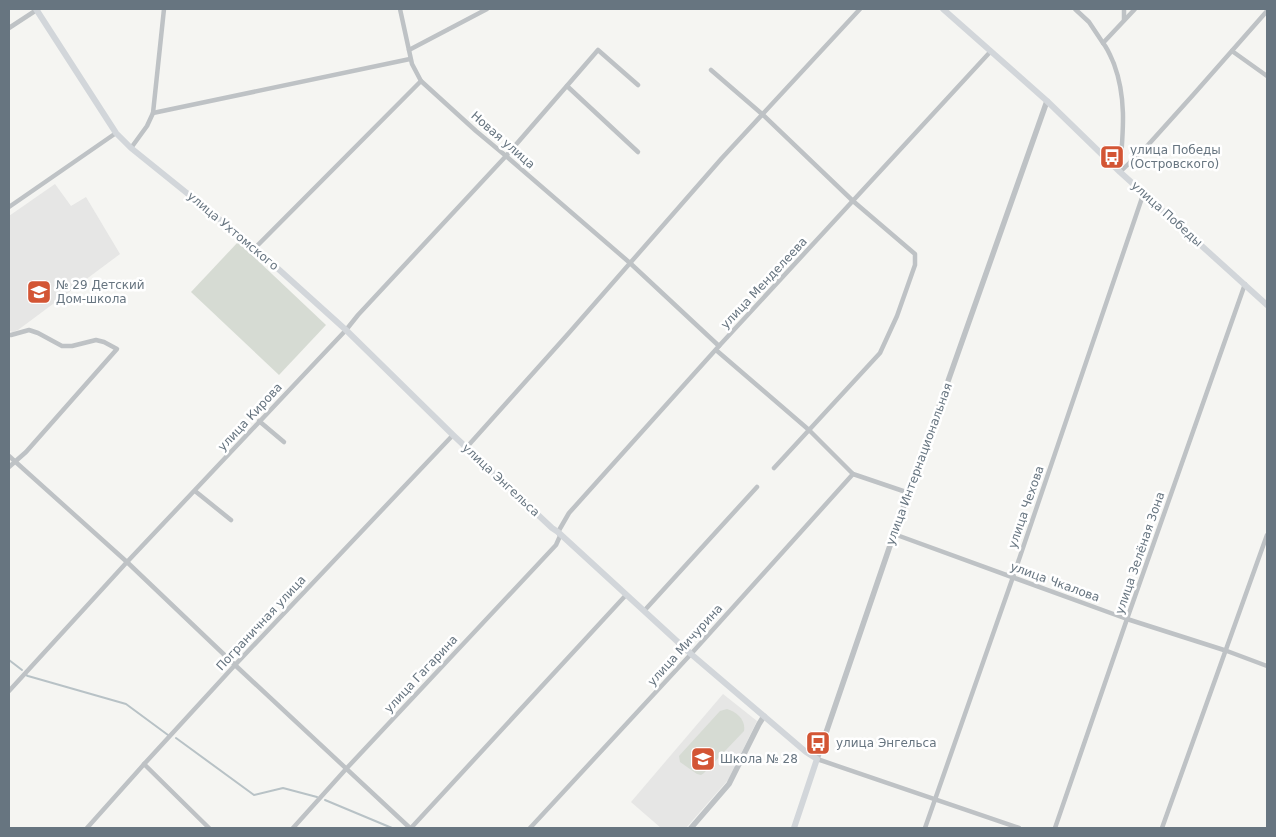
<svg xmlns="http://www.w3.org/2000/svg" width="1276" height="837" font-family="'DejaVu Sans',sans-serif">
  <style>
    .built { fill: #e6e6e5 }
    .green { fill: #d6dbd3 }
    .lines { fill: none; stroke-linecap: round; stroke-linejoin: round }
    .stream { stroke: #b8c2c6; stroke-width: 2 }
    .minor { stroke: #bec2c5; stroke-width: 4.5 }
    .tertiary { stroke: #bec2c5; stroke-width: 5.5 }
    .secondary { stroke: #d2d6da; stroke-width: 6 }
    .labels { text-anchor: middle; dominant-baseline: central; stroke-width: 5; stroke-linejoin: round; paint-order: stroke }
    .street-label { font-size: 12px; fill: #677580; stroke: #fff }
    .poi-label { font-size: 12px; fill: #677580; stroke: #fff; text-anchor: start }
  </style>
  <rect width="100%" height="100%" fill="#f5f5f2"/>
  <g class="built">
    <path d="M 55,184 L 71,206 L 86,197 L 120,254 L 18,330 L 13,332 L 9,331 L 9,216 Z"/>
    <path d="M 723,694 L 757,721 L 728,780 L 686,828 L 661,828 L 631,802 Z"/>
  </g>
  <g class="green">
    <path d="M 238,242 L 326,325 L 279,375 L 191,292 Z"/>
    <path d="M 727,709 C 737,712 746,720 744,731 L 704,773 L 701,775 L 697,774 L 680,762 L 679,756 L 720,711 Z"/>
  </g>
  <g class="lines">
    <g class="stream">
      <path d="M 9,660 L 22,670"/>
      <path d="M 26,675 L 28,676 L 126,704 L 168,735"/>
      <path d="M 176,738 L 254,795 L 283,788 L 317,797"/>
      <path d="M 325,800 L 392,828"/>
    </g>
    <g class="minor">
      <path d="M 400,9 L 412,64 L 421,81 L 476,131 L 506,156 L 630,263 L 719,346"/>
      <path d="M 1075,9 L 1089,22 L 1103,43"/>
      <path d="M 1124,9 L 1124,20"/>
      <path d="M 9,28 L 38,9"/>
      <path d="M 409,50 L 487,9"/>
      <path d="M 1232,51 L 1267,76"/>
      <path d="M 711,70 L 762,114 L 853,201 L 915,254 L 915,265 L 897,316 L 880,353 L 774,468"/>
      <path d="M 567,86 L 638,152"/>
      <path d="M 153,113 L 410,59"/>
      <path d="M 131,148 L 147,126 L 153,113 L 164,9"/>
      <path d="M 1120,170 C 1123,133 1127,99 1114,64 C 1111,57 1108,49 1103,43 L 1135,9"/>
      <path d="M 1120,172 L 1148,145 L 1193,95 L 1267,11"/>
      <path d="M 9,207 L 116,133"/>
      <path d="M 255,248 L 421,81"/>
      <path d="M 9,335 L 11,335 L 29,330 L 38,333 L 62,346 L 72,346 L 96,340 L 104,342 L 117,349 L 26,452 L 9,467"/>
      <path d="M 716,350 L 809,430 L 853,474 L 909,493"/>
      <path d="M 259,421 L 284,442"/>
      <path d="M 466,448 L 568,334 L 722,158 L 860,9"/>
      <path d="M 9,456 L 127,562 L 235,665 L 410,828"/>
      <path d="M 195,491 L 231,520"/>
      <path d="M 894,534 L 1127,619 L 1227,651 L 1267,666"/>
      <path d="M 644,611 L 757,487"/>
      <path d="M 9,691 L 127,562 L 346,330 L 358,315 L 506,156 L 598,50 L 638,85"/>
      <path d="M 817,759 L 1019,828"/>
      <path d="M 144,764 L 209,828"/>
      <path d="M 87,828 L 146,762 L 235,665 L 453,435"/>
      <path d="M 293,828 L 346,769 L 556,545 L 560,536 L 558,532 L 569,513 L 719,346 L 991,51"/>
      <path d="M 411,828 L 626,595"/>
      <path d="M 530,828 L 691,654 L 853,474"/>
      <path d="M 925,828 L 1013,577 L 1144,192"/>
      <path d="M 1055,828 L 1127,619 L 1245,284"/>
      <path d="M 1162,828 L 1267,535"/>
    </g>
    <g class="tertiary">
      <path d="M 817,759 L 894,534 L 1047,101"/>
      <path d="M 691,828 L 729,784 L 759,724 L 764,716"/>
    </g>
    <g class="secondary">
      <path d="M 36,9 L 116,133 L 131,148 L 255,248 L 346,330 L 453,435 L 552,528 L 558,532 L 691,654 L 806,752 L 817,759 L 794,828"/>
      <path d="M 943,9 L 1047,101 L 1120,172 L 1267,305"/>
    </g>
  </g>
  <defs>
    <symbol id="bus-square" viewBox="-11 -11 22 22"><rect x="-9" y="-9" width="18" height="18" rx="4" fill="#d35534" stroke="#fff"/><path d="M-5-6H5V4H4V6H2V4H-2V6H-4V4H-5ZM-3.5-4V0h7V-4ZM-3.5 1.2v1.5H-2V1.2ZM2 1.2v1.5H3.5V1.2Z" fill="#fff"/></symbol>
    <symbol id="school-square" viewBox="-11 -11 22 22"><rect x="-9" y="-9" width="18" height="18" rx="4" fill="#d35534" stroke="#fff"/><path d="M0-5L7-2L0 1L-7-2ZM-4 1L0 2.5L4 1V4Q0 6-4 4Z" fill="#fff"/></symbol>
  </defs>
  <g fill-rule="evenodd">
    <use href="#bus-square" x="1098" y="143" width="28" height="28"/>
    <use href="#school-square" x="25" y="278" width="28" height="28"/>
    <use href="#bus-square" x="804" y="729" width="28" height="28"/>
    <use href="#school-square" x="689" y="745" width="28" height="28"/>
  </g>
  <g class="labels">
    <g class="street-label">
      <text transform="translate(503 140) rotate(41)">Новая улица</text>
      <text transform="translate(1167 214) rotate(42)">улица Победы</text>
      <text transform="translate(233 231) rotate(40)">улица Ухтомского</text>
      <text transform="translate(764 283) rotate(-47)">улица Менделеева</text>
      <text transform="translate(250 417) rotate(-47)">улица Кирова</text>
      <text transform="translate(919 464) rotate(-70)">улица Интернациональная</text>
      <text transform="translate(501 480) rotate(43)">улица Энгельса</text>
      <text transform="translate(1026 507) rotate(-71)">улица Чехова</text>
      <text transform="translate(1140 553) rotate(-71)">улица Зелёная Зона</text>
      <text transform="translate(1055 582) rotate(20)">улица Чкалова</text>
      <text transform="translate(261 623) rotate(-47)">Пограничная улица</text>
      <text transform="translate(685 645) rotate(-48)">улица Мичурина</text>
      <text transform="translate(421 674) rotate(-47)">улица Гагарина</text>
    </g>
    <g class="poi-label">
      <text x="1130" y="150">улица Победы<tspan x="1130" dy="14">(Островского)</tspan></text>
      <text x="56" y="285">№ 29 Детский<tspan x="56" dy="14">Дом-школа</tspan></text>
      <text x="836" y="743">улица Энгельса</text>
      <text x="720" y="759">Школа № 28</text>
    </g>
  </g>
  <rect width="1276" height="837" fill="none" stroke="#677580" stroke-width="20"/>
</svg>
